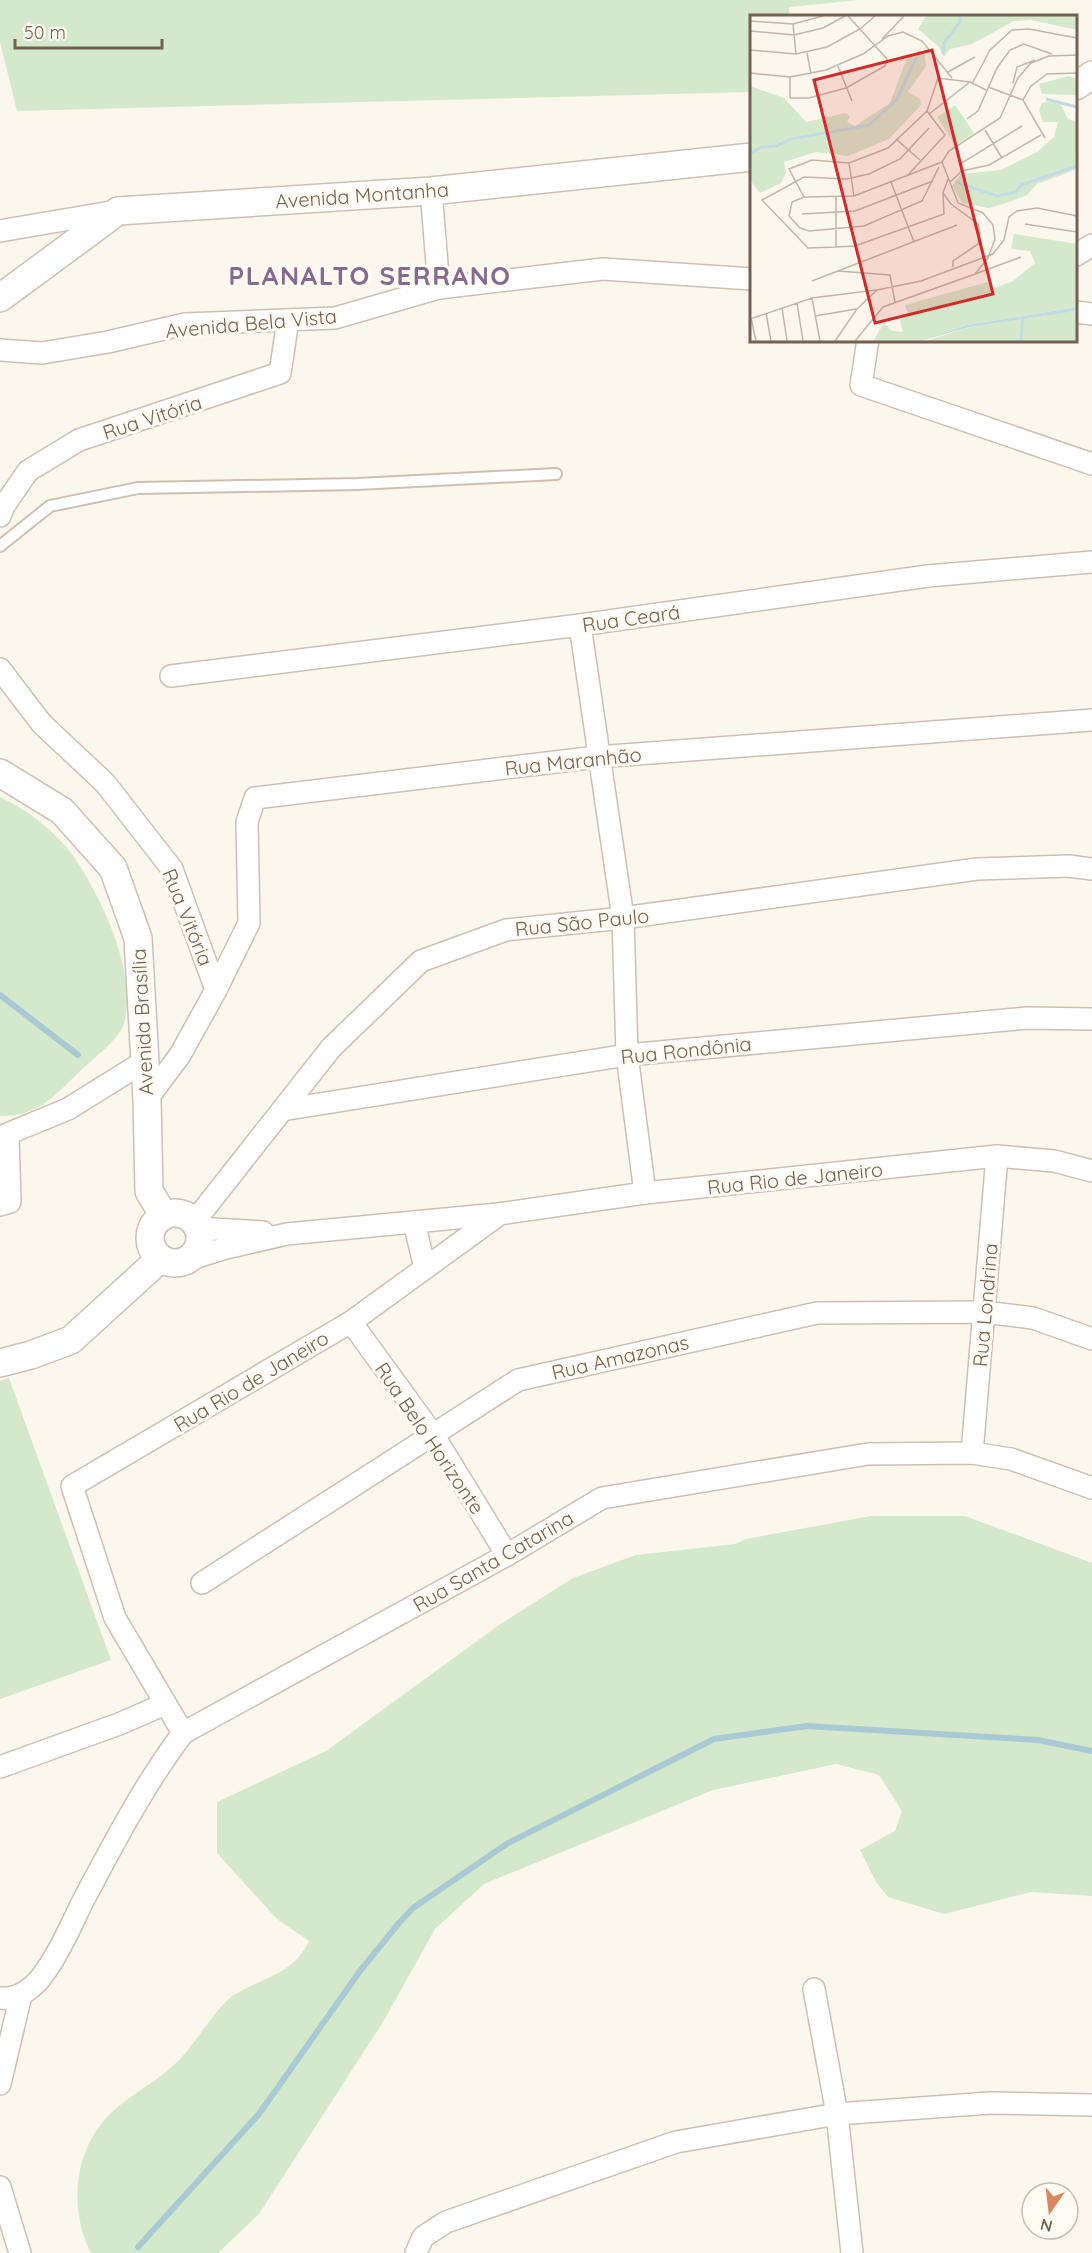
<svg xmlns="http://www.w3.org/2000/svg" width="1092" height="2253" font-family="Quicksand,sans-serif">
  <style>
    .green { fill: #d4e8cb }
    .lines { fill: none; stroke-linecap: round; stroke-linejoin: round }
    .stream { stroke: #a9c9d4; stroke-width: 6 }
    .service-casing { stroke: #cdc0b3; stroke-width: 14 }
    .minor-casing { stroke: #cdc0b3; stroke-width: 24 }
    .tertiary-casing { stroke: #cdc0b3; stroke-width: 30 }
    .service { stroke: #fff; stroke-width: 10 }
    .minor { stroke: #fff; stroke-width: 21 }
    .tertiary { stroke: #fff; stroke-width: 27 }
    .labels { text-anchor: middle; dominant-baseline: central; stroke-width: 6; stroke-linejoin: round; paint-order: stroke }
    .street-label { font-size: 20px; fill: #756151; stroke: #fefbf3 }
    .district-label { font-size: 26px; font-weight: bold; letter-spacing: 1.5px; fill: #87698f; stroke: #fefbf3 }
    .inset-river { fill: none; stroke: #c2dbe3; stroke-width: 3 }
    .inset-road { fill: none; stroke: #c1b6a9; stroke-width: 1.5 }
    .view { fill: #d62828; fill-opacity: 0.15; stroke: #d62828; stroke-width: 3 }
    .inset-edge { fill: none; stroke: #756151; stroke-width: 3 }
  </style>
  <rect width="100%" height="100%" fill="#fbf7ec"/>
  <g class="green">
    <path d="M 0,0 L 859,0 L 789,7 L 789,16 L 752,16 L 751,92 L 17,111 L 0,42 Z"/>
    <path d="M 0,797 C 28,810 55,831 74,857 C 102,898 138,975 124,1024 C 120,1039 85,1065 74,1077 C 51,1100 33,1117 0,1116 Z"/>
    <path d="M 9,1378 L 111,1660 L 0,1699 L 0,1381 Z"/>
    <path d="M 871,1516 L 965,1516 L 1092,1563 L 1092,1896 L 1031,1892 L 944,1914 L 888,1897 L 876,1882 L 860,1850 L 895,1831 L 902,1811 L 879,1775 L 836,1764 L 713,1790 L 484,1884 L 435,1929 L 383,2022 L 259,2214 L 218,2253 L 91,2253 C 67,2206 75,2146 113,2111 C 135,2091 161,2080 181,2058 C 196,2042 218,2005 234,1995 C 263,1977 293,1975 309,1941 L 277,1919 L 217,1853 L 217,1802 L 326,1751 L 499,1625 L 573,1578 L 636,1555 L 735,1544 L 746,1539 Z"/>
  </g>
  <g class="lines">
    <g class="stream">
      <path d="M 0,995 L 78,1055"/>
      <path d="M 138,2247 L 259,2114 L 360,1971 L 399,1923 L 413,1908 L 508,1843 L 714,1739 L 807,1726 L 1038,1740 L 1092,1751"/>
    </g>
    <defs>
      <path id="service" d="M 0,546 L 50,506 L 138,488 L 357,484 L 556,474"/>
      <g id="minor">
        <path d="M 431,191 L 439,288"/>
        <path d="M 0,231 L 117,211"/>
        <path d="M 1076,255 L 1092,245"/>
        <path d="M 1076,312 L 1092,314"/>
        <path d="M 868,340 L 861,385 L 1092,464"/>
        <path d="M 0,350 L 42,353 L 108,342 L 185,324 L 335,318 L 439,288 L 603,269 L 752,279"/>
        <path d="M 0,516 L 4,506 L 28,471 L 79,440 L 280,373 L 288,320"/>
        <path d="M 580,625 L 623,918 L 627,1055 L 645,1193"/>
        <path d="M 0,669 L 42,724 L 105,783 L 172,869 L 216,990 L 180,1055 L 147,1099"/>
        <path d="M 171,676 L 580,625 L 928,576 L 1092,562"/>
        <path d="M 216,990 L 249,923 L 247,822 L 255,798 L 597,757 L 1092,720"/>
        <path d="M 282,1110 L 627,1055 L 1027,1018 L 1092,1019"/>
        <path d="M 0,1137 L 68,1109 L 145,1061"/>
        <path d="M 0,1205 L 10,1202 L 8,1135"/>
        <path d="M 194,1222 L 331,1048 L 421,961 L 506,930 L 623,918 L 977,869 L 1069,866 L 1092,869"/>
        <path d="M 414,1222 L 425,1268"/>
        <path d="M 197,1228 L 263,1232"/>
        <path d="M 187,1260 L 226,1248 L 287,1234 L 498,1214 L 645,1193 L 997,1156 L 1054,1161 L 1092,1171"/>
        <path d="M 351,1322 L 434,1436 L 507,1555"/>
        <path d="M 972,1453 L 997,1156"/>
        <path d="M 202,1583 L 518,1380 L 817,1313 L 984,1312 L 1033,1318 L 1092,1339"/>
        <path d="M 183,1733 L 115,1618 L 72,1486 L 351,1322 L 497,1216"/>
        <path d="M 0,1767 L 119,1724 L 165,1704"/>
        <path d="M 814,1989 L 837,2114 L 852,2253"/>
        <path d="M 0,1998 C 19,2000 35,1987 45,1972 C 61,1950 72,1923 84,1899 C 115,1841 144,1785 183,1733 L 507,1555 L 602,1498 L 868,1454 L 972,1453 L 1011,1459 L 1092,1488"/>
        <path d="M 0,2084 L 21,1995"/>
        <path d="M 0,2187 L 20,2253"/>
        <path d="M 416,2253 L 423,2237 L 446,2222 L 676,2142 L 837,2114 L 990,2103 L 1092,2105"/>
      </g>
      <g id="tertiary">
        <path d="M 1076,86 L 1092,75"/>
        <path d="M 0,298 L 118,211 L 431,191 L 752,157"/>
        <path d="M 0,773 L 62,811 L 113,868 L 138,938 L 147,1099 L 149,1191 L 164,1216"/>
        <circle cx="175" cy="1238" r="25"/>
        <path d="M 0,1363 L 31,1355 L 71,1340 L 160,1259"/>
      </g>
    </defs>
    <use href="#service" class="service-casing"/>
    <use href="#minor" class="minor-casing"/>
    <use href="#tertiary" class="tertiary-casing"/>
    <use href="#service" class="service"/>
    <use href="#minor" class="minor"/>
    <use href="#tertiary" class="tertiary"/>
  </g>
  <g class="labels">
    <g class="street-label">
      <text transform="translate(362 195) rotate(-4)">Avenida Montanha</text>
      <text transform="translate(251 323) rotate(-5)">Avenida Bela Vista</text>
      <text transform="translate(152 417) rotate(-18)">Rua Vitória</text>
      <text transform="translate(631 618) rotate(-8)">Rua Ceará</text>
      <text transform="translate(573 761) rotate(-6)">Rua Maranhão</text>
      <text transform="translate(188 917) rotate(68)">Rua Vitória</text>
      <text transform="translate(582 922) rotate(-6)">Rua São Paulo</text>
      <text transform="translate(142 1022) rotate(-93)">Avenida Brasília</text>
      <text transform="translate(686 1050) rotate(-6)">Rua Rondônia</text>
      <text transform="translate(795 1178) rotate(-6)">Rua Rio de Janeiro</text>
      <text transform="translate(985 1305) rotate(-85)">Rua Londrina</text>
      <text transform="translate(620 1357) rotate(-13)">Rua Amazonas</text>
      <text transform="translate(251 1381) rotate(-31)">Rua Rio de Janeiro</text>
      <text transform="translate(430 1438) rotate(56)">Rua Belo Horizonte</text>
      <text transform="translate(493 1561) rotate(-30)">Rua Santa Catarina</text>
    </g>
    <g class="district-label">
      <text x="370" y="275">PLANALTO SERRANO</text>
    </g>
  </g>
  <g transform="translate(750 15)">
    <rect width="327" height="327" fill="#fbf7ec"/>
    <path d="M 176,1 L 327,1 L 327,15 L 281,5 L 264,6 L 222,29 L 200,34 L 194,42 L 189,32 L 168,14 ZM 169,35 L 175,41 L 176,51 L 158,77 L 170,84 L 171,90 L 139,124 L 98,141 L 66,137 L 34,147 L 36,158 L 31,168 L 10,178 L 0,165 L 0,71 L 34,83 L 56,107 L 96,98 L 100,102 L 97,107 L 105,111 L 140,88 L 156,45 ZM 319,61 L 327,64 L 327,80 L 292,79 L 289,69 ZM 300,86 L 311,90 L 318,104 L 327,107 L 325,155 L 287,169 L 277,180 L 259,187 L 239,193 L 212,188 L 202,171 L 211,159 L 251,155 L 287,137 L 304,122 L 308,107 L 293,107 L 289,95 L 292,88 ZM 205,90 L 224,118 L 205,130 L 187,102 ZM 264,219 L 327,229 L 327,292 L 217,310 L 171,326 L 123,326 L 134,308 L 142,316 L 153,317 L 150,305 L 158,299 L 155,290 L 238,267 L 242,274 L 263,266 L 285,248 L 280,236 L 261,234 ZM 327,295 L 327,326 L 176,326 L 219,312 Z" fill="#d4e8cb"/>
    <path d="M 327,292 L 327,295 L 313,298 L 219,312 L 171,326 L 217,310 Z" fill="#c2dbe3"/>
    <path class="inset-river" d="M 193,39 L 194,28 L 210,7 L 210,1M 296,84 L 327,92M 0,139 L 11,132 L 26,131 L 41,124 L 119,110 L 147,84 L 168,39M 206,167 L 247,181 L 266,177 L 271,170 L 327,151M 271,326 L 273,303"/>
    <path class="inset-road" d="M 0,6 L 43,9 L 73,1M 43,9 L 46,39M 0,16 L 44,20 L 73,13 L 95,1M 132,24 L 154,1M 0,35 L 46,39 L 77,32 L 110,14 L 125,1M 57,38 L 61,59M 88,51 L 102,86M 198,57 L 225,42M 0,58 L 40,62 L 76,55 L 113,39 L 138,21 L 153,17 L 172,26 L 202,63M 40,62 L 40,83 L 59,83 L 96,73 L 135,51 L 137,44 L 98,1M 263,68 L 267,52 L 285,45M 222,69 L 240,35 L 262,15 L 279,14 L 327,23M 238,72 L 273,85M 179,99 L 220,67M 217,104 L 228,96 L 247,53 L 260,35 L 274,29 L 302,39M 179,113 L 150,144 L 119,159 L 96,164 L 54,162 L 12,185 L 58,233 L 86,232 L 105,231 L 194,199 L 193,178M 235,115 L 252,143M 295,123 L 273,85 L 281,71 L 297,59 L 327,58M 146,124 L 170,145M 192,147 L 199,136 L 250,103 L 268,63 L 281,48 L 299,41 L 327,40M 99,148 L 104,181M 189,152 L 172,186 L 114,211 L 59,216 L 50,213 L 39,201 L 42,187 L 54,182 L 104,181 L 192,147M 212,156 L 210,149 L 272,111M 157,161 L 195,120 L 177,96M 198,164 L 193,178 L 201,189 L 228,209 L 230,218 L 228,229 L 203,246 L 203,252M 141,167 L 164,227M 199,168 L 212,156 L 239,150 L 291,120M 54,182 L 39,154 L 62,145 L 99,148 L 138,133 L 177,96 L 188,63 L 220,67 L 236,75M 86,182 L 86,232M 52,199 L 105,196 L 183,166M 275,209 L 327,217M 88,256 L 140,260 L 145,287M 225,259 L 271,242M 62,266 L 207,210M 62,283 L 70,326M 47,288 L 53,326M 32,293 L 37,326M 16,298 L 21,326M 65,301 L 106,294M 1,303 L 6,326M 0,304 L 62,283 L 126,275M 85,326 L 107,294 L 127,275 L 171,266 L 243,239 L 254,225 L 259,202 L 267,196 L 287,193 L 327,201M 105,326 L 133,292 L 225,259 L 238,243 L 245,224 L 243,210 L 233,198 L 208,188 L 192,147"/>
    <path class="view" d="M 182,35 L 243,279 L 125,308 L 64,65 Z"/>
    <rect width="327" height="327" class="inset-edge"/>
  </g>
  <g transform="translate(1050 2211) rotate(194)"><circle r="28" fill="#fefbf3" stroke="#c7bdb2" stroke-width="1.5"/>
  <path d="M0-4.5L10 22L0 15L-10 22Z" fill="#d8865f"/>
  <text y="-9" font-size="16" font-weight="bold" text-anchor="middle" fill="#756151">N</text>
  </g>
  <path d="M15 39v9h147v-9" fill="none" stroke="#756151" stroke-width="3"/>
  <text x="24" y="39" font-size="18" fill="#756151" stroke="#fefbf3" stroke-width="4.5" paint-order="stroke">50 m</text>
</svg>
